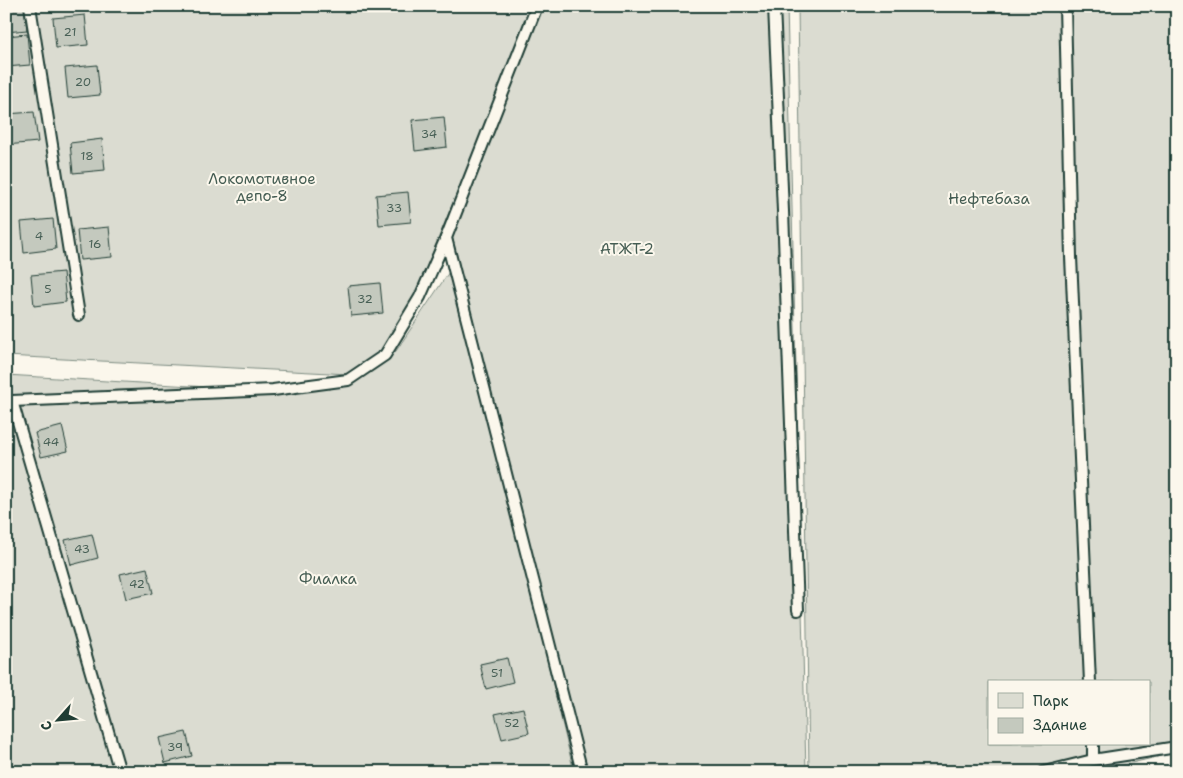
<svg xmlns="http://www.w3.org/2000/svg" width="1183" height="778" font-family="'Shantell Sans',sans-serif">
  <style>
    .green { fill: #dbdcd1; stroke: #7d8c82; fill-rule: evenodd }
    .building { fill: #c4c9be; stroke: #1f3d34 }
    .lines { fill: none; stroke-linecap: round; stroke-linejoin: round }
    .lane-casing { stroke: #1f3d34; stroke-width: 14 }
    .lane { stroke: #fbf7ec; stroke-width: 10 }
    .labels { text-anchor: middle; dominant-baseline: central; stroke-width: 4; stroke-linejoin: round; paint-order: stroke }
    .number-label { font-size: 12px; fill: #486056 }
    .park-label { font-size: 15px; fill: #455d53; stroke: #fbf7ec }
  </style>
  <rect width="100%" height="100%" fill="#fbf7ec"/>
  <filter id="ink" filterUnits="userSpaceOnUse"><feTurbulence type="fractalNoise" baseFrequency=".02" numOctaves="2"/><feDisplacementMap in="SourceGraphic" scale="10" xChannelSelector="R" yChannelSelector="G"/><feConvolveMatrix kernelMatrix="1 2 1 2 8 2 1 2 1" color-interpolation-filters="sRGB"/></filter>
  <g filter="url(#ink)">
    <g class="green">
      <path d="M 6,6 L 534,6 L 394,346 L 349,374 L 6,356 Z"/>
      <path d="M 540,6 L 787,6 L 806,772 L 587,772 L 452,236 Z"/>
      <path d="M 798,6 L 1177,6 L 1177,752 L 1095,772 L 809,772 ZM 989,682 L 1149,682 L 1149,744 L 989,744 Z"/>
      <path d="M 453,266 L 574,772 L 6,772 L 6,375 L 275,391 L 348,384 L 396,351 Z"/>
    </g>
    <g class="building">
      <path d="M 6,6 L 24,6 L 27,30 L 6,32 Z"/>
      <path d="M 51,6 L 83,6 L 84,9 L 52,12 Z"/>
      <path d="M 85,15 L 88,45 L 56,48 L 53,18 Z"/>
      <path d="M 27,34 L 30,65 L 6,67 L 6,36 Z"/>
      <path d="M 97,65 L 100,95 L 68,98 L 65,68 Z"/>
      <path d="M 34,112 L 38,142 L 6,145 L 6,114 Z"/>
      <path d="M 444,117 L 447,147 L 415,151 L 412,120 Z"/>
      <path d="M 102,139 L 105,170 L 73,173 L 70,143 Z"/>
      <path d="M 408,192 L 411,222 L 379,225 L 376,195 Z"/>
      <path d="M 53,219 L 56,249 L 24,253 L 21,222 Z"/>
      <path d="M 109,227 L 112,257 L 80,260 L 77,230 Z"/>
      <path d="M 63,272 L 66,302 L 34,306 L 31,275 Z"/>
      <path d="M 380,283 L 383,313 L 351,316 L 348,286 Z"/>
      <path d="M 62,426 L 68,451 L 41,457 L 35,433 Z"/>
      <path d="M 92,534 L 98,558 L 71,565 L 65,540 Z"/>
      <path d="M 147,568 L 153,593 L 126,599 L 120,574 Z"/>
      <path d="M 507,658 L 513,682 L 486,689 L 480,664 Z"/>
      <path d="M 523,708 L 529,733 L 502,739 L 495,714 Z"/>
      <path d="M 186,732 L 192,756 L 165,763 L 159,738 Z"/>
    </g>
    <g class="lines">
      <defs>
        <g id="lane">
          <path d="M 30,6 L 79,315"/>
          <path d="M 537,6 L 446,238 L 582,772"/>
          <path d="M 774,6 L 783,211 L 798,610"/>
          <path d="M 1065,6 L 1071,257 L 1090,682"/>
          <path d="M 1093,744 L 1093,760"/>
          <path d="M 120,772 L 12,401 L 273,390 L 348,380 L 385,355 L 420,297 L 446,238"/>
          <path d="M 1044,772 L 1093,760 L 1177,747"/>
        </g>
      </defs>
      <use href="#lane" class="lane-casing"/>
      <use href="#lane" class="lane"/>
    </g>
  </g>
  <g class="labels">
    <g class="number-label">
      <text x="70" y="32">21</text>
      <text x="83" y="82">20</text>
      <text x="429" y="134">34</text>
      <text x="87" y="156">18</text>
      <text x="394" y="208">33</text>
      <text x="39" y="236">4</text>
      <text x="95" y="244">16</text>
      <text x="48" y="289">5</text>
      <text x="365" y="299">32</text>
      <text x="51" y="442">44</text>
      <text x="82" y="549">43</text>
      <text x="137" y="584">42</text>
      <text x="497" y="673">51</text>
      <text x="512" y="723">52</text>
      <text x="175" y="747">39</text>
    </g>
    <g class="park-label">
      <text x="262" y="179">Локомотивное<tspan x="262" dy="17">депо-8</tspan></text>
      <text x="989" y="199">Нефтебаза</text>
      <text x="627" y="249">АТЖТ-2</text>
      <text x="328" y="579">Фиалка</text>
    </g>
  </g>
  <rect width="1183" height="778" fill="none" stroke="#fbf7ec" stroke-width="25"/>
  <rect x="12" y="12" width="1158" height="753" fill="none" stroke="#1f3d34" stroke-width="2" filter="url(#ink)"/>
  <rect x="988" y="680" width="162" height="65" fill="#fbf7ec" stroke="#a3ada2"/>
  <rect x="998" y="693" width="25" height="15" fill="#dbdcd1" stroke="#a3ada2"/>
  <text x="1033" y="706" font-size="15" fill="#1f3d34">Парк</text>
  <rect x="998" y="718" width="25" height="15" fill="#c4c9be" stroke="#a3ada2"/>
  <text x="1033" y="730" font-size="15" fill="#1f3d34">Здание</text>
  <g transform="translate(58 720) rotate(243)" stroke="#fbf7ec" stroke-width="4" paint-order="stroke">
  <path d="M0-4L9 19L0 12L-9 19Z" fill="#1f3d34"/>
  <text y="-8" font-size="14" font-weight="bold" text-anchor="middle" fill="#1f3d34">С</text>
  </g>
</svg>
